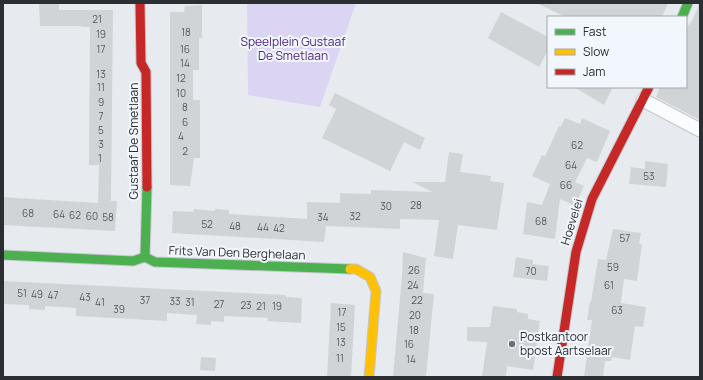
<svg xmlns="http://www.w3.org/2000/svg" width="703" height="380" font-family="Manrope,sans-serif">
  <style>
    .green { fill: #dbd4f3 }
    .building { fill: #d0d4d7 }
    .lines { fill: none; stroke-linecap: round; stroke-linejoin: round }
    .street-casing { stroke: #c4c7cb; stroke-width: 15 }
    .fast-casing { stroke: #c4c7cb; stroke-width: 11 }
    .slow-casing { stroke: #c4c7cb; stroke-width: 11 }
    .jam-casing { stroke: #c4c7cb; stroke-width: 11 }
    .street { stroke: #fbfcfd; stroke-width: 13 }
    .fast { stroke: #4caf50; stroke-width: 9 }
    .slow { stroke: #ffc107; stroke-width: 9 }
    .jam { stroke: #c62828; stroke-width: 9 }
    .poi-dot { fill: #6d7074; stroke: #f2f7fd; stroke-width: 1.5 }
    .labels { text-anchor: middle; stroke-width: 4; stroke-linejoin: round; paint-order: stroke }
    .number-label { font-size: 10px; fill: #55585c }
    .park-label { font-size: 12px; fill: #4d2382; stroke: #f2f7fd }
    .street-label { font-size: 12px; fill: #2b2e32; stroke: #f2f7fd }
    .poi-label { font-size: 12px; fill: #2b2e32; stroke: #f2f7fd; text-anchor: start }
  </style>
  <rect width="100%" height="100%" fill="#e7ebf0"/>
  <!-- green -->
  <path class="green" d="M247,3H356L320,107L248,95Z"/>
  <!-- building -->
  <path class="building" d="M39,3H59V10H113L111,201H117L115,231L3,225V197L16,198L98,203L99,165H89L90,27H81V26H40Z
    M536,3H668L662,17H566Z
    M699,3H700V120L656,97L660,87H686V28L692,21L698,7Z
    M202,5V38H199V70H193V100H200V158H194L190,186L170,185V12H184L185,6Z
    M501,12L548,37V50L539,67L488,38Z
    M574,87H613L604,105Z
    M335,93L425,138L420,150L404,142L390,171L322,138L336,109L329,105Z
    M565,118L580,124L582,118L610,131L597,162L587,158L575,182L584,186L575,206L560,199L555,239L523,234L527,202L542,205L550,184L532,176L542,155L545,156L559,126L561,127Z
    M449,152L463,154L460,172L491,176L490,181L504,183L497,230L458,225L453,259L434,256L439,220L400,219V229L326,226L324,242L172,233L173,211L193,212L194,209L215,211V209L229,210V214L307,219V202L340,203V193L371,194V190L433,192L412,182H445Z
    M645,161L668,164L666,187L629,184L631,167L645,169Z
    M613,229L641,233L639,244H642L637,281L624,279L621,303L646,307L643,327L635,326L630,360L612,357L611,361H605L603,377H584L592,320H587L590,302H591L598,259L606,260Z
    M403,252L426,258L423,293L434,294L426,377H393L402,276Z
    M516,257L533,260V264L549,266L547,281L513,277Z
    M3,281L286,295V297L302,298L301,323L267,321L268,318L224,316V322L211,321V325L196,324L197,315L167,313V321L76,316V308L45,306V310L29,309V305L3,304Z
    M331,303L355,305L351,377H327Z
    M493,306L517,309V312L528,314V319L540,321L533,370L507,366L506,377H482L487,342L467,341V327H490Z
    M201,357L216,358L215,371L200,370Z"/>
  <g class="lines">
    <!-- street casing -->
    <g class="street-casing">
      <path id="street" d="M643,100L700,130"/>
    </g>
    <!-- fast casing -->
    <g class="fast-casing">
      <path id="fast" d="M682,17L688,3
        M3,255L133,261L145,257L155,262L350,269
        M145,257L147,187"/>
    </g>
    <!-- slow casing -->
    <g class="slow-casing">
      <path id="slow" d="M350,269H356L370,277L376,291L369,377"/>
    </g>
    <!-- jam casing -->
    <g class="jam-casing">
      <path id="jam" d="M140,3L141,63L146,72L147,187
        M557,377L576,252L592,199L649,87"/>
    </g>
    <!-- street -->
    <use href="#street" class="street"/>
    <!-- fast -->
    <use href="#fast" class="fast"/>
    <!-- slow -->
    <use href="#slow" class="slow"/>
    <!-- jam -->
    <use href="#jam" class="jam"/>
  </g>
  <!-- markers -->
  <circle class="poi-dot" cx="512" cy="344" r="4"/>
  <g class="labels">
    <!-- number labels -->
    <g class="number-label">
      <text x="97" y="23">21</text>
      <text x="186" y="36">18</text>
      <text x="101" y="38">19</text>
      <text x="101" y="53">17</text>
      <text x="185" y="53">16</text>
      <text x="185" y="67">14</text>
      <text x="101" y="78">13</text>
      <text x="181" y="82">12</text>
      <text x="101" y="91">11</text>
      <text x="181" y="97">10</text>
      <text x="101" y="106">9</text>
      <text x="185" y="111">8</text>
      <text x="101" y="120">7</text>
      <text x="185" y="126">6</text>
      <text x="101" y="134">5</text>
      <text x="181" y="140">4</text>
      <text x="101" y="148">3</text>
      <text x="577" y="149">62</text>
      <text x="185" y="155">2</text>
      <text x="100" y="162">1</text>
      <text x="571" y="169">64</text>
      <text x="649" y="180">53</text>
      <text x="566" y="189">66</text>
      <text x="416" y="209">28</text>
      <text x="386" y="210">30</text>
      <text x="28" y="217">68</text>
      <text x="59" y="218">64</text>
      <text x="75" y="219">62</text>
      <text x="92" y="220">60</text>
      <text x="355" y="220">32</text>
      <text x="108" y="221">58</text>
      <text x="323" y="221">34</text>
      <text x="541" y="225">68</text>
      <text x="207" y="228">52</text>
      <text x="235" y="230">48</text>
      <text x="263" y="231">44</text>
      <text x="279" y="232">42</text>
      <text x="625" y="242">57</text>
      <text x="613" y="271">59</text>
      <text x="414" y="274">26</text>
      <text x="531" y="275">70</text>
      <text x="413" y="289">24</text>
      <text x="609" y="289">61</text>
      <text x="22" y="297">51</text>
      <text x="37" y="298">49</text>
      <text x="53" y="299">47</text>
      <text x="85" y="301">43</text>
      <text x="145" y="304">37</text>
      <text x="417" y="304">22</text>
      <text x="175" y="305">33</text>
      <text x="100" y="306">41</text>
      <text x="190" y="306">31</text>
      <text x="219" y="308">27</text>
      <text x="246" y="309">23</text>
      <text x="261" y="310">21</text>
      <text x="277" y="310">19</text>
      <text x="119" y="313">39</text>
      <text x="617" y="314">63</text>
      <text x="342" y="316">17</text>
      <text x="415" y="319">20</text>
      <text x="341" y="331">15</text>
      <text x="414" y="334">18</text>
      <text x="341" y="346">13</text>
      <text x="409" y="348">16</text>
      <text x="340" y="362">11</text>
      <text x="411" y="363">14</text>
    </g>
    <!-- park labels -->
    <g class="park-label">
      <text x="293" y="46">Speelplein Gustaaf<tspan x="293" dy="14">De Smetlaan</tspan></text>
    </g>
    <!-- street labels -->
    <g class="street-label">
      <text transform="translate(134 141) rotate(-90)" y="4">Gustaaf De Smetlaan</text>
      <text transform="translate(572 222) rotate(-73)" y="4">Hoevelei</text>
      <text transform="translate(237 253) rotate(2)" y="4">Frits Van Den Berghelaan</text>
    </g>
    <!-- poi labels -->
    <g class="poi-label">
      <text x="520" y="341">Postkantoor<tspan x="520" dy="14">bpost Aartselaar</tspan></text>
    </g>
  </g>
  <!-- border -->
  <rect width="703" height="380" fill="none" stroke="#2b2e32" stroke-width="8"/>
  <!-- legend -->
  <rect x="547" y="16" width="140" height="72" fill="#f2f7fd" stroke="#a2a7ac"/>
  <rect x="555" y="29" width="20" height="6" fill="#4caf50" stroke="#a2a7ac"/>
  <text x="583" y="36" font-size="12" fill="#2b2e32">Fast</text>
  <rect x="555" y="49" width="20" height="6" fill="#ffc107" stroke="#a2a7ac"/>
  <text x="583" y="56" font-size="12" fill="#2b2e32">Slow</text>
  <rect x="555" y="69" width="20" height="6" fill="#c62828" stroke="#a2a7ac"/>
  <text x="583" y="76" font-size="12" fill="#2b2e32">Jam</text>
</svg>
